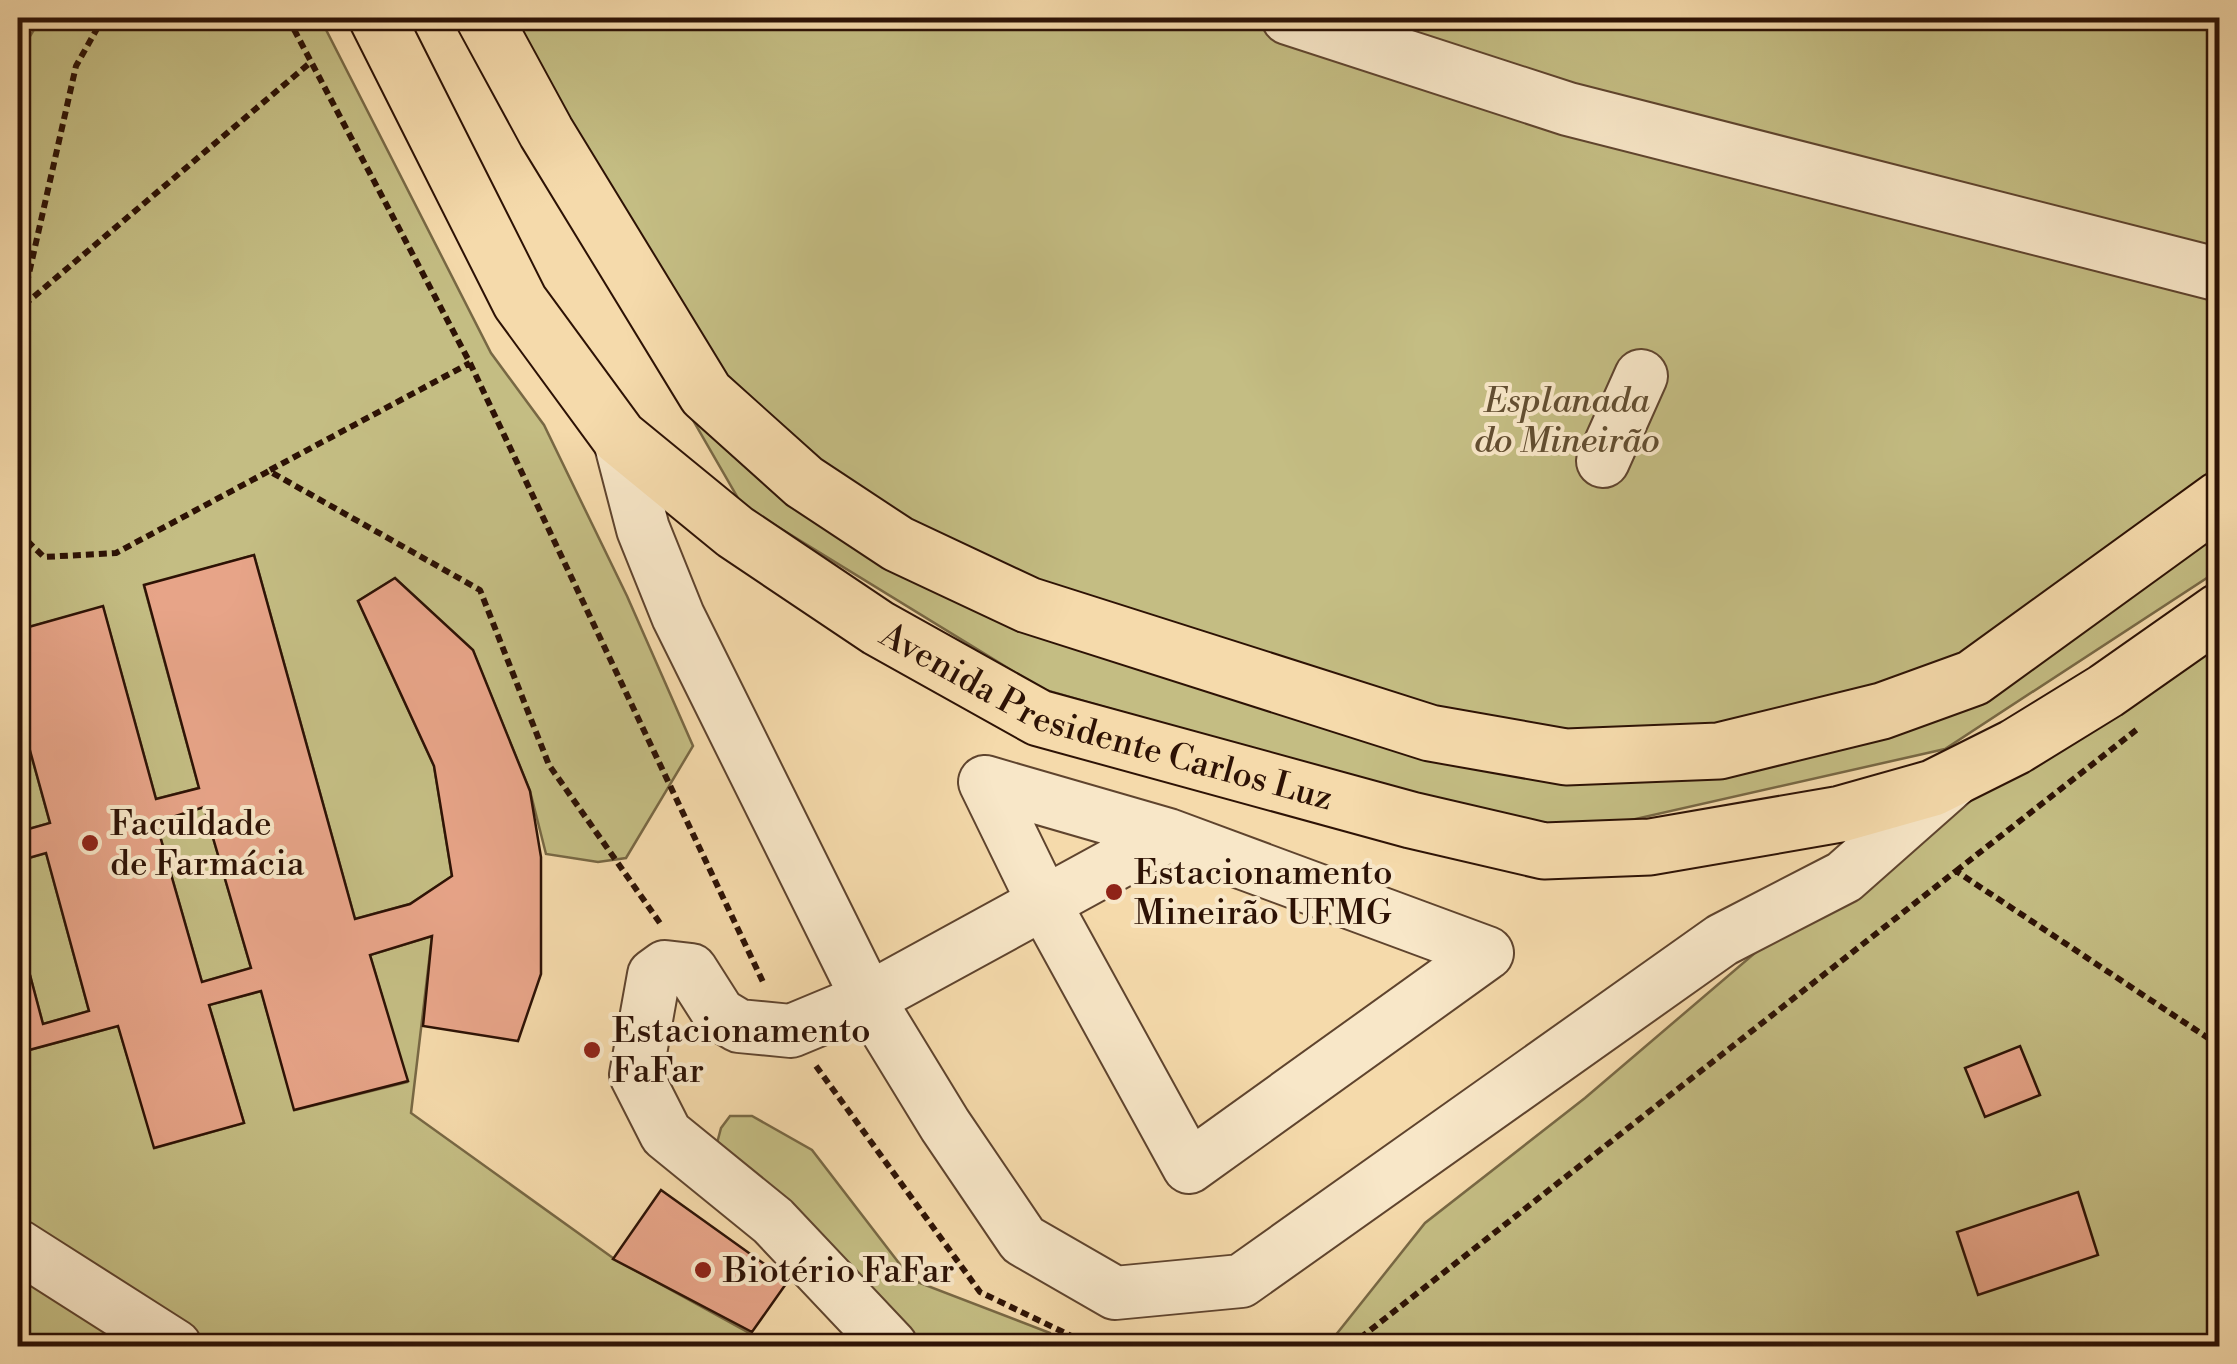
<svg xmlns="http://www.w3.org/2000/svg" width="2237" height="1364" font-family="'Libre Bodoni',serif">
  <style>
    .green { fill: #c4bd83; stroke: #786844; stroke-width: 2.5 }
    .building { fill: #e7a488; stroke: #2d1205; stroke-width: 2.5; fill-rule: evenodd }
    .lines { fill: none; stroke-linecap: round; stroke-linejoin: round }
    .minor-casing { stroke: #5f442e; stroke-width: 56 }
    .major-casing { stroke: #2d1205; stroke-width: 59 }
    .path { stroke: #2d1205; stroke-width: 6; stroke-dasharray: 8 5; stroke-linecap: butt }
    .minor { stroke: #f8e7c8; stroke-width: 52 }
    .major { stroke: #f5daab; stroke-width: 55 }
    .poi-dot { fill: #8f2418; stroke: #f8e7c8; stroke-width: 4 }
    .labels { text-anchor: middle; stroke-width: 8; stroke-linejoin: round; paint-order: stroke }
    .park-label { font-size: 35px; font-style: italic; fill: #624e31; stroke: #f8e7c8 }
    .street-label { font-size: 35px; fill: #2d1205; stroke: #f8e7c8 }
    .poi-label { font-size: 35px; fill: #2d1205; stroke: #f8e7c8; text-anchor: start }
  </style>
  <rect width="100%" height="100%" fill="#f5daab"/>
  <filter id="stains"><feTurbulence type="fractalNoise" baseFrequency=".002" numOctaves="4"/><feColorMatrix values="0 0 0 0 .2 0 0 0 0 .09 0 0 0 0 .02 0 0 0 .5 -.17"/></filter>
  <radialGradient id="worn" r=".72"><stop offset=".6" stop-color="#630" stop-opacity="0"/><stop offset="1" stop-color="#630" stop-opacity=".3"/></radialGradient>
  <!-- green -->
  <path class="green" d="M41,18H320L491,353L544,425L627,596L693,746L626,858L598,862L546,854L530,791L473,651L395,578L358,601L434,766L452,876L410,904L355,919L254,555L144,586L199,788L156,799L103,607L18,630V56Z
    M461,18H2219V570L1945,749L1556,837L1042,689L742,505Z
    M2219,625V1346H1327L1425,1223L1585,1098L1844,877Z
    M18,707L50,823L18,832Z
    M204,807L251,968L202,982L156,822Z
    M46,853L89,1011L43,1024L18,930V861Z
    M432,936L411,1113L613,1258L773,1346H18V1053L118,1026L155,1148L244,1123L209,1005L261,991L295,1110L407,1082L370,955Z
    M730,1116H752L812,1150L912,1280L1050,1333L1053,1346H891L716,1147L721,1128Z"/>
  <!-- building -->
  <path class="building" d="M254,555L355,919L410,904L452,876L434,766L358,601L395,578L473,650L530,791L541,857V974L518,1041L423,1026L432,936L370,955L408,1081L294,1110L261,991L209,1005L244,1123L154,1148L118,1026L18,1053V930L43,1024L89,1011L46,853L18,861V832L50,823L18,707V630L103,606L156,799L199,788L144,585ZM204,807L251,968L202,982L156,822Z
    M2020,1046L2040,1095L1985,1117L1965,1068Z
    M661,1190L788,1281L752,1332L613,1259Z
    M2078,1192L2098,1255L1978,1295L1957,1232Z"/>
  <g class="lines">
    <!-- minor casing -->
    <g class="minor-casing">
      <path id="minor" d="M1288,18L1568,109L2220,275
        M619,437L643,529L678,616L868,999L945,1125L1023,1240L1115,1293L1241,1281L1722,940L1844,877L1956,778
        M1603,461L1641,376
        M985,782L1045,905L1189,1167L1487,953
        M985,782L1168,835L1487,953
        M18,1246L175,1346
        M891,1346L773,1221L666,1134L636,1075L654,975L665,967L691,970L719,1014L739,1026L791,1031L868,999L1168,835"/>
    </g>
    <!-- major casing -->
    <g class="major-casing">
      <g id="major">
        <path id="s1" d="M377,18L520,302L619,437L735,532L878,628L1039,718L1411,820L1544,851L1650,847L1841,814L1933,788L2015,747L2106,691L2220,611"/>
        <path d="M484,18L546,132L706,394L804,482L898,544L1028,605L1430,733L1566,757L1719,751L1882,711L1973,678L2220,499"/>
      </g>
    </g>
    <!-- path -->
    <path class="path" d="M288,18L470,363L764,984
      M24,305L311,62
      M18,322L76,66L103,18
      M270,470L470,363
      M18,532L44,557L116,553L269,471L480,590L549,765L662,926
      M1956,871L2140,727
      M816,1066L980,1292L1092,1346
      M1350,1346L1956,871L2220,1046"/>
    <!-- minor -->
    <use href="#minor" class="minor"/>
    <!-- major -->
    <use href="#major" class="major"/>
  </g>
  <!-- markers -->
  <g class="poi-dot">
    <circle cx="90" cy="843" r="10"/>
    <circle cx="1114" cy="892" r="10"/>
    <circle cx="592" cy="1050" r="10"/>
    <circle cx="703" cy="1270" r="10"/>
  </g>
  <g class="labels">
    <!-- park labels -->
    <g class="park-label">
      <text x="1567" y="412">Esplanada<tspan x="1567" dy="40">do Mineirão</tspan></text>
    </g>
    <!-- street labels -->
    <g class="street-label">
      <text dy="12" stroke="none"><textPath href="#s1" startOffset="1055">Avenida Presidente Carlos Luz</textPath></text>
    </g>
    <!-- poi labels -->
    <g class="poi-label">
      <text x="110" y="835">Faculdade<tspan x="110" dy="40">de Farmácia</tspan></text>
      <text x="1134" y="884">Estacionamento<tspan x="1134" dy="40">Mineirão UFMG</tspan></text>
      <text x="612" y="1042">Estacionamento<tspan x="612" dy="40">FaFar</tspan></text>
      <text x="723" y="1282">Biotério FaFar</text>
    </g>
  </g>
  <!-- margin -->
  <rect width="2237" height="1364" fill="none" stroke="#f5daab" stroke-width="60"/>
  <rect x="20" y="20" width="2197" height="1324" fill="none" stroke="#2d1205" stroke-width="5"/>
  <rect x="30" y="30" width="2177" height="1304" fill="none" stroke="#2d1205" stroke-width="2.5"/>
  <rect width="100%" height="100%" filter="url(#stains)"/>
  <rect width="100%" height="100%" fill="url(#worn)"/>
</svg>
